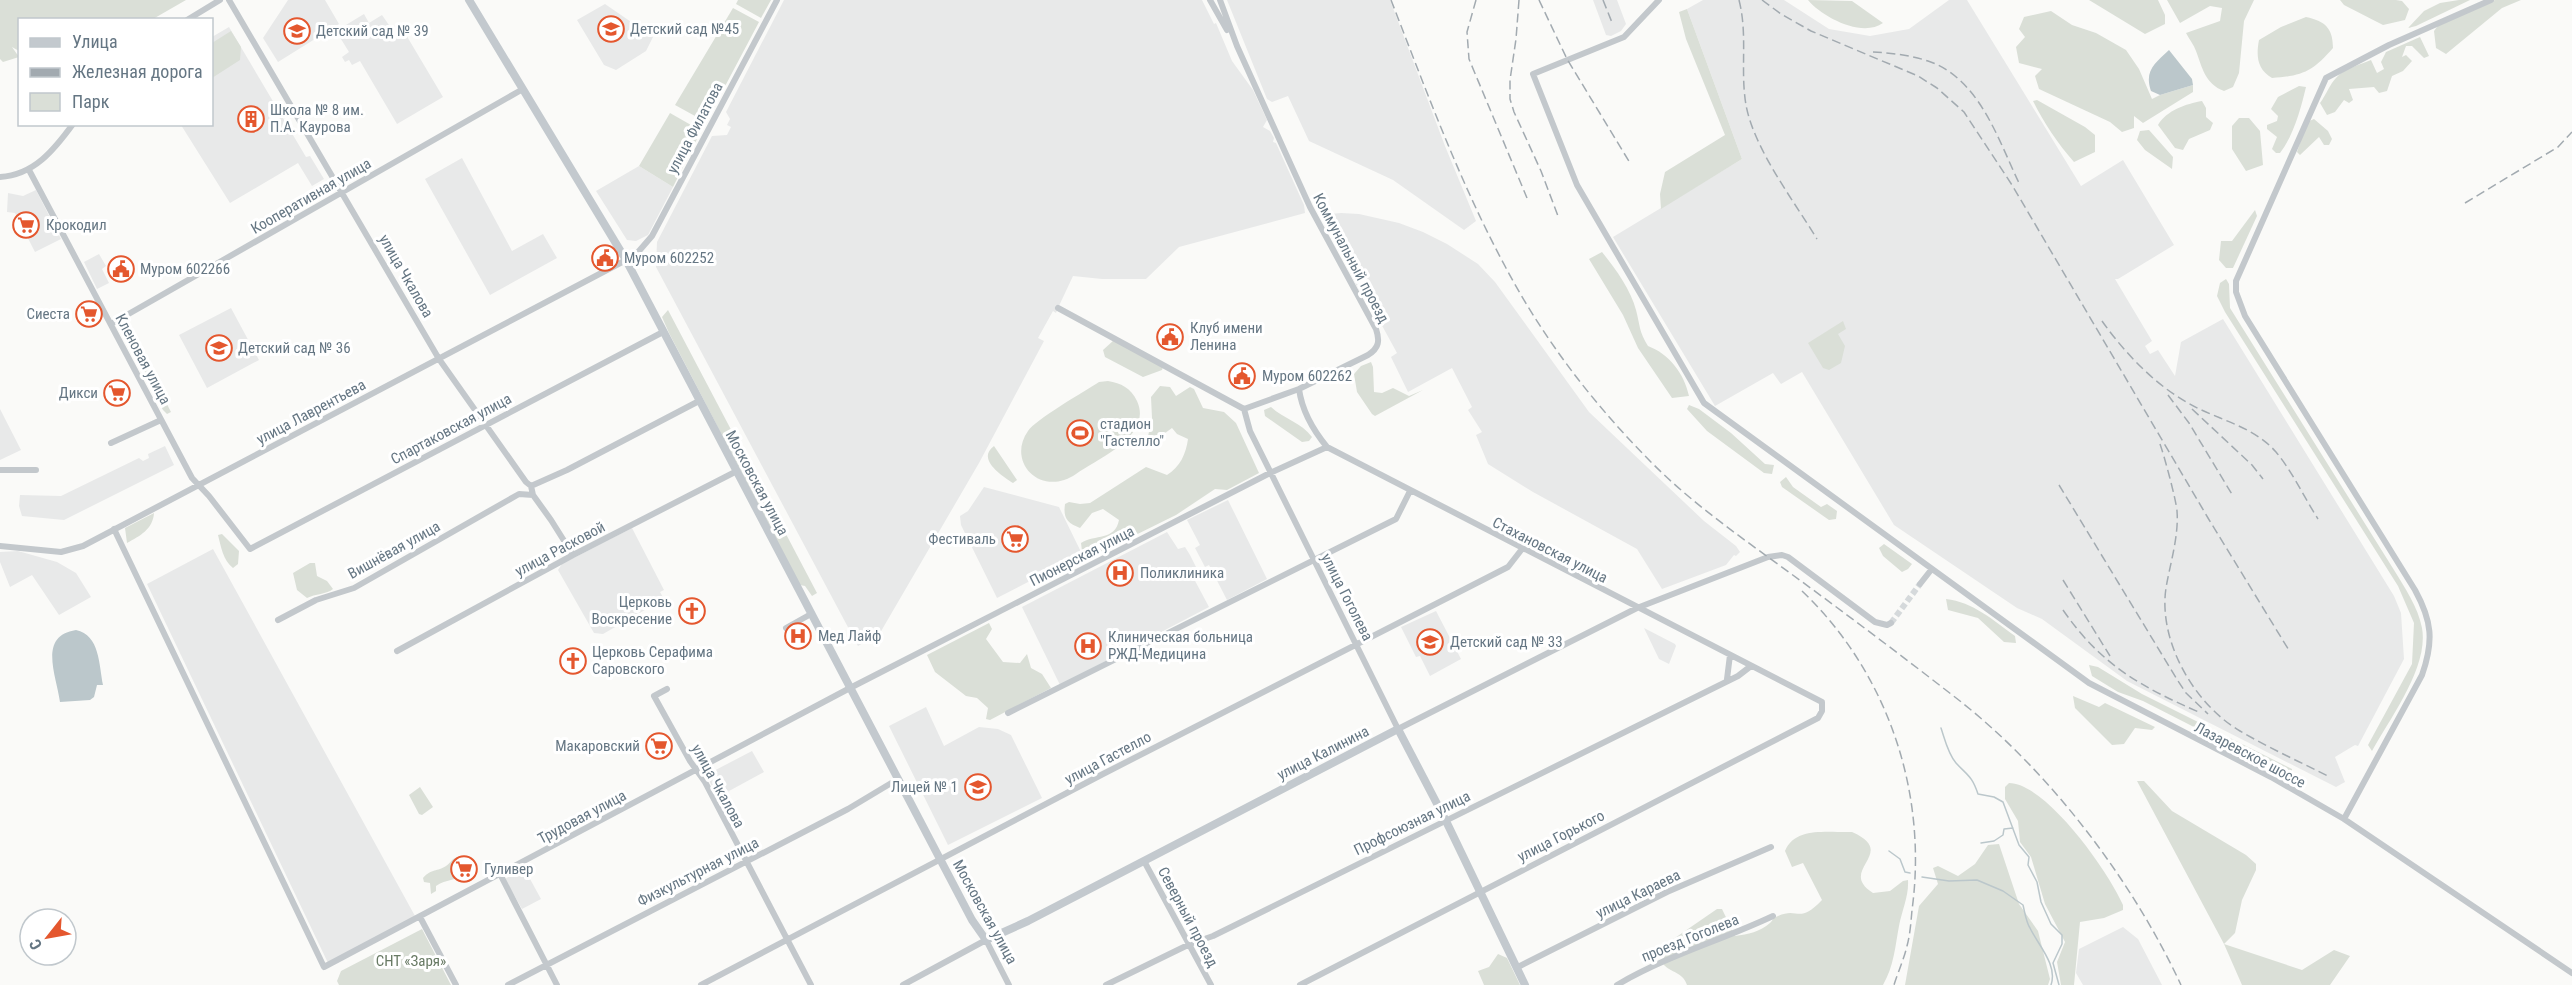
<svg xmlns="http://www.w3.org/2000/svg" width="2572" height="985" font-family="'Roboto Condensed',sans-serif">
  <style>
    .built { fill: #e8e9e9 }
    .green { fill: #dadfd7 }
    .water { fill: #bbc7cb }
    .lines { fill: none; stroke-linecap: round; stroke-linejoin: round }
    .stream { stroke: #bbc7cb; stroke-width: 1.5 }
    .minor-tunnel { stroke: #d5d9db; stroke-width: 6; stroke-dasharray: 6 3; stroke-linecap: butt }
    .minor { stroke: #c3c8cc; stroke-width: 6 }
    .major { stroke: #c3c9ce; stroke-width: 8 }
    .rail { stroke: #a2aab0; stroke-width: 1.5; stroke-dasharray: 9 4.5; stroke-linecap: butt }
    .labels { text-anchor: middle; stroke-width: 6; stroke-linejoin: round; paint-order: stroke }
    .poi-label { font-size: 15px; fill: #657683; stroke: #fff; text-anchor: start }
    .street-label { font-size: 15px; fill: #657683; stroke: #fff }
    .park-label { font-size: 15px; fill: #687a64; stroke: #fff }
  </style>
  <rect width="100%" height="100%" fill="#fafaf8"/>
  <!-- built -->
  <path class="built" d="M288,0H325L339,24L278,62L263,38Z
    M784,0H1202L1214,24L1216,23L1232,61L1253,90L1267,120L1263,127L1270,131L1274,138L1273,142L1276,143L1304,205L1305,213L1179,247L1146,279H1102L1073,276L1058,308L1056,313L1053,311L1038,338L1044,341L979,463L880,633L858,646L656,267L657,242L712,136L727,135L731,127L727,125L730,119L726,112Z
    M1227,0H1390L1445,146L1476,221L1464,230L1393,180L1309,141L1288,96L1272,102L1267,99Z
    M1593,0H1617L1626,24L1621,31L1611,36L1606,35Z
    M1703,0H1784L1829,29L1870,36L1909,29L1949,0H1967L2081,186L2123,160L2174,245L2118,279H2115L2152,341L2145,346L2150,354L2158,350L2175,376L2181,342L2223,319L2394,596L2401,613L2404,659L2358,746L2355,745L2335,757L2345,782L2336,787L2127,681L2042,619L2017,608L1894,525L1802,372L1781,384L1773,373L1715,406L1613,237L1742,159L1687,9Z
    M605,4L653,37L646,51L616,70L604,65L577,20Z
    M364,14L369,23L382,15L391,28L399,23L443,97L397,124L360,61L352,65L349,60L345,62L342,57L349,52L336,31Z
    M229,27L306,157L310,156L324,179L312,186L298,163L230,203L181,125L212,124V37Z
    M462,158L512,251L543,234L557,258L490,295L425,179Z
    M639,166L673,187L648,235L636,241L627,240L596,191Z
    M36,190L61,239L35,252L15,213L7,212L8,193L23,196Z
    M1341,213L1359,214L1399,223L1423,232L1447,244L1478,264L1495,282L1589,412L1704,521L1736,546L1740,552L1736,556L1734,555L1726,565L1662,589L1637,549L1533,492L1488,464L1476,435L1482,432L1468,410L1472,407L1452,368L1408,392L1391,357L1397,353L1367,298H1363L1320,215Z
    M99,254L106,266L102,269L109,283L97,289L84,262Z
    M231,308L259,360L207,388L179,335Z
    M0,409L21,450L0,460Z
    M165,446L174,465L64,520L22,516L19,506L20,495L61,496L139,458L143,461L149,458L148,454Z
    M984,487L1059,507L1082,554L997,598L961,525L960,516L968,511Z
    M1228,500L1267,579L1227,600L1209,565L1205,567L1195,548L1200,545L1187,520Z
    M632,528L664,590L660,592L664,599L603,634L594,633L558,570L562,564Z
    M1167,532L1178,549L1185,547L1190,555L1199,573L1193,577L1209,607L1060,685L1022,607Z
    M213,549L415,916L328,963L147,584Z
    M18,551L57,562L76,573L91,597L59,615L32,575L10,587L0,562V552Z
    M1436,611L1461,659L1430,676L1420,656L1416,657L1401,627Z
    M1644,628L1675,644L1676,646L1669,664L1659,659Z
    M926,707L944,746L979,727L998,729L1011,735L1042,798L948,845L889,726Z
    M752,751L764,772L718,797L706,775Z
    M524,868L541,899L522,909L505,879Z
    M2123,927L2138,939L2162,985H2083L2076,973L2079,949Z"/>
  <!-- green -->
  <path class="green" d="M0,0H186L153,19L20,20L19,51L12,47L19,57L3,62L0,59Z
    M738,0H771L761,18L736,4Z
    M1808,0L1852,1L1883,23C1862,38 1822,17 1808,0Z
    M2089,0H2158L2165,15V24L2145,34Z
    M2167,0H2254L2244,21L2239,73L2233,87L2224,91C2205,84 2202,67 2196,51C2194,45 2189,39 2186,33L2220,21L2222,8L2210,6L2180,23Z
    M2340,0H2396L2402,1L2409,9L2405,20L2383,25L2344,5Z
    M2459,0H2470L2416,26L2408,28L2424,11L2440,3Z
    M2495,0H2521L2502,8L2446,54L2436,48L2434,31L2440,23Z
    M733,8L759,22L705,124L701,125L693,120L695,116L675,105Z
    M1687,9L1742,159L1661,209L1660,194L1665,172L1725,135L1686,39L1679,12Z
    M2051,11L2072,25L2096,33L2126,50L2139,69L2152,99L2160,95L2193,85V92L2143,123L2134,116V128L2122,132L2110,122L2039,89L2035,76L2042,69L2019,63L2016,47L2025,37L2019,29L2024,17Z
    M2306,17C2325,21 2333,28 2333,48C2313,71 2303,76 2272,78C2257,69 2256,56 2259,40L2281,27Z
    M231,31L241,47L240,60L212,78V43Z
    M2420,37L2429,56L2424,58L2412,46H2406L2402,57L2406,55L2412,61L2403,71L2392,76L2387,91L2379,93L2374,87L2349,89L2353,100L2349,103L2344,100L2335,112L2327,115L2320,103C2326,95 2330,84 2336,78C2344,68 2360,65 2371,60L2377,73L2384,69L2381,62L2386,52Z
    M2299,86L2306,87C2301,108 2294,135 2280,153H2276L2272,149L2277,137L2267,129V125L2277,121L2278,116L2271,109L2278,97Z
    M2037,100L2085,127L2095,135V152L2074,162C2058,144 2044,123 2033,101Z
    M2202,101L2206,108V117L2213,123L2210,130L2189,139L2183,150L2175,148L2158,125C2167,110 2186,104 2202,101Z
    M670,113L698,129L700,133L673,187L639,166Z
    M2239,118H2249L2260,131L2263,165L2246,171L2232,149V126Z
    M2314,119L2328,131L2332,139L2329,145H2324L2319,137L2300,155L2297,152L2307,122Z
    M2149,130L2173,157L2172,169L2145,150L2137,140L2140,131Z
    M2255,210L2257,216L2233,268H2226L2219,260L2221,241H2232Z
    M1602,252C1615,268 1631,290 1636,310C1640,325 1639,332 1648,346C1669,354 1684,373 1689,396L1672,398L1638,348L1623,315L1589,259Z
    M2226,279L2229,284L2230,308L2394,570C2405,588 2418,607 2422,628C2429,667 2390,718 2372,751L2368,745L2412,664L2414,623L2398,586L2225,312L2217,296L2220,283Z
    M668,310L817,593L812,596L805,586L800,585L669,333L662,317Z
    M1843,321L1846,329L1838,334L1845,346L1841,363L1829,370L1823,368L1808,343Z
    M127,332L132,336L171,412L167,414L163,410L124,337L123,333Z
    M1114,340L1163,367L1162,370L1143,377L1105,357L1103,350Z
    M1371,362L1373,367L1374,392L1382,393L1393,388L1409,396L1423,390L1375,416L1372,414L1357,392L1354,374L1361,366Z
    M1108,381C1121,383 1131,388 1137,401C1153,436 1099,458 1076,474C1041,498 1006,462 1028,431C1035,420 1085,391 1099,382Z
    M1160,386L1170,387L1176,396L1190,387L1194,389L1203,408L1224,412L1236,423L1259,473L1227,490L1215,489L1176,515L1091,557L1082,551L1081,543C1095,534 1115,541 1119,520L1103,509L1092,513L1080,528C1067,523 1063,518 1065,504L1069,502L1080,504L1090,503L1146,467L1167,475C1180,467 1186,454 1188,439L1177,434L1172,428L1150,444L1147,441L1152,418L1151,397Z
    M1689,405L1699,409L1731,433L1765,464L1774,465L1772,474L1764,473L1707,431L1687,409Z
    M1271,407C1284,419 1302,423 1312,437L1309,441L1302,442L1265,416L1264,410Z
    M994,446L1017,480L1013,483C1002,476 976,459 994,446Z
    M1786,477L1793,487L1821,507L1827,504L1837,511L1836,519L1829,520L1782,487L1780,482Z
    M154,513C153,529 140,536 127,543L125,528Z
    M222,534L239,551L238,564L233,568C223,560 221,547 218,535Z
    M1884,544L1912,564L1908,569L1902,572L1883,556L1879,548Z
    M310,563H315L317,576L327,581L333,589C327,594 315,594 307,598L297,590L293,573Z
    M1946,599C1973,602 1993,620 2015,636L2016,643L2004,642L1978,618L1948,610Z
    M989,623L992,629L986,639L1003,662L1020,663L1027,654L1031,668L1042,674L1051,688L990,720L986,719L988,708L977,698L966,696L935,672L927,655Z
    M2089,665L2098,667L2142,694L2292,769V772L2286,774L2143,701L2118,692L2092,676Z
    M2073,696L2099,707L2105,703L2155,727L2152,730L2135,728L2124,744L2112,745L2075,708Z
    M2137,781H2144L2172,811L2246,855L2256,864V870L2242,900L2235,933L2224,944L2302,970L2334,950L2350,956L2330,985H2242L2224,944Z
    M2009,783C2046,783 2109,872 2123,905V910L2104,918L2080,922L2074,985H2061L2057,962L2065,942L2045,904L2031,857L2020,842L2018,821L2005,799V787Z
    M420,787L433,807L422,815L419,814L409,795Z
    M1852,832C1900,853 1836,870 1873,893L1890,891L1903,881L1908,880C1909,896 1902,910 1899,926C1895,947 1894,966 1883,985H1687C1683,972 1671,973 1663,964L1665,948L1672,940L1717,909H1722L1735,936C1748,934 1760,932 1770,923C1775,918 1770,920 1776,917C1799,905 1797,926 1822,900L1803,863L1792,867L1785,851C1795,826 1830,833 1852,832Z
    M1999,844L2019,904L2038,931L2050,979L2048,985H1905L1919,906L1938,884L1933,868L1938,866L1958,876L1975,864L1988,845Z
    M459,857L454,866L457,872L470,871L471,873C460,880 445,879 436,886V891L431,894L430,883L424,882L423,878C432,868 437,872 446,866C452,862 451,858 459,857Z
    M422,929L451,985H339L337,981L341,971Z
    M1498,954L1507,958L1520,985H1484L1478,971L1489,967Z"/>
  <!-- water -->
  <path class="water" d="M2169,50L2192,79L2193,85L2160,95L2151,91C2144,71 2155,63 2169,50Z
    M76,630C100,635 99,665 103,685H97L94,697L90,700L60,702C56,674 38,636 76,630Z"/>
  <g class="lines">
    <!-- stream -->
    <path class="stream" d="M1941,728C1945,740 1948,754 1956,763C1968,776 1972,776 1978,794L1994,797L2003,802L2019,845L2029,857L2028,865L2037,882L2041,902L2051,924L2062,935V944L2053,963L2059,985
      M1981,843L1994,841L2003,835L2004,829L2013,828
      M1889,851L1900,859L1905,872L1910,873
      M1922,877L1949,881L1977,880L2003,891L2023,905C2025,913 2026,922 2030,928C2038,945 2058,965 2051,985"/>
    <!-- minor-tunnel -->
    <path class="minor-tunnel" d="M1891,623L1920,584"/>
    <!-- minor -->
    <path class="minor" d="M229,0L439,359L526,482L531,486L533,495L551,520L573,555
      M1210,0L1227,30
      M1220,0L1237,46L1310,207L1376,329C1380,341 1379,348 1368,355L1299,389L1244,409
      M1659,0L1624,37L1533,74L1577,185L1704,403L2089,683L2271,777L2344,819L2572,973
      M187,20L220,0
      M29,170L192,478L209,496L250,549L663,332
      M0,177C34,175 54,150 73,124
      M1058,308L1244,409L1250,431L1398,729L1637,608L1768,557L1782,555L1788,557L1875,622L1887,625L1891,623
      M111,324L523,89
      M1299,389C1302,411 1313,430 1327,447L1822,702V711L1818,718L1300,985
      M111,443L161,420
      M0,470H36
      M531,486L567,470L699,401
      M114,529L324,967L850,688L1270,473L1327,447
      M0,546L61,552L83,546L626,260L639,251L652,236L777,0
      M1920,584L1931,570
      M278,620L316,600L354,588L519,494L533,495
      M786,628L811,614
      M397,651L573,555L735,472
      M1727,679L1730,655
      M667,689L654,696L690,761L705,782L811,985
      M1008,713L1396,519L1410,491
      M2344,819L2422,675C2434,641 2432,621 2415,590L2245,316L2236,292V281L2326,78L2389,45L2491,0
      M1144,861L1211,985
      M500,874L557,985
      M420,917L456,985
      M1518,967L1667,892L1771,847
      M508,985L848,809L898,779
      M701,985L1103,774L1508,567L1522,549
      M903,985L986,940L1009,985
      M1106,985L1190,944L1213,936L1738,676L1751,666
      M1617,985C1668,955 1720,941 1773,916"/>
    <!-- major -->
    <path class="major" d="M469,0L626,260L972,920L986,940L1028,921L1398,729L1446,821L1525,985"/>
    <!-- rail -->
    <path class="rail" d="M1391,0C1426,90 1460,183 1506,268C1544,340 1595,406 1653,464C1688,499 1728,528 1768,557C1833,604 1897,652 1960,701C2051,773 2132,880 2181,985
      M1476,0L1467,32L1469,59L1527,198
      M1519,0L1516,39L1510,80V99L1514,112L1541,171L1558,216
      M1539,0L1567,59L1630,163
      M1603,0L1613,25
      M1739,0C1748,35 1740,70 1746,105C1754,149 1794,201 1817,239
      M1762,0L1781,14L1811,31L1918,76L1937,88L1964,112L2012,185L2208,518L2290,652
      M1873,52C1891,53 1910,55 1928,61C1979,78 1998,139 2019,183
      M2465,203L2558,147L2572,132
      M2102,321C2124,352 2154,384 2188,403C2217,420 2252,425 2276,452C2292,471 2304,497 2318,519
      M2168,395L2189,423L2233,496
      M2192,409L2252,465L2263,479
      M2160,444C2164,455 2176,499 2177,511C2179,536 2170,564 2166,588C2158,641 2194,704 2240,731C2269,748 2300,762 2330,777
      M2059,485L2178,681L2186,693L2208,714
      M2063,580L2110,656
      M1802,591C1888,673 1928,793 1912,910C1911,922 1910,935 1907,946C1904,959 1898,972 1894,985
      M2063,610C2101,665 2141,687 2201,713"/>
  </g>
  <!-- icons -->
  <defs>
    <g id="school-ring" transform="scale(1.35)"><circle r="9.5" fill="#fff" stroke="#e4572e" stroke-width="1.5"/><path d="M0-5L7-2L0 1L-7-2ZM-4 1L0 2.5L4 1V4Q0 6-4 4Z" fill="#e4572e"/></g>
    <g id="building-ring" transform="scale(1.35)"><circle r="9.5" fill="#fff" stroke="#e4572e" stroke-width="1.5"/><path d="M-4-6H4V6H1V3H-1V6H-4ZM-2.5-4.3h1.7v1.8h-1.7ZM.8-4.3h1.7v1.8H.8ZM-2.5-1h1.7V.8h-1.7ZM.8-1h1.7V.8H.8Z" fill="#e4572e"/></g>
    <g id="supermarket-ring" transform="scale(1.35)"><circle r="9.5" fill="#fff" stroke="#e4572e" stroke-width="1.5"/><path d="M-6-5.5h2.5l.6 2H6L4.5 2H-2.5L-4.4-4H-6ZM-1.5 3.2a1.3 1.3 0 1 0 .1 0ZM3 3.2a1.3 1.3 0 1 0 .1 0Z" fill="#e4572e"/></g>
    <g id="civic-ring" transform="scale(1.35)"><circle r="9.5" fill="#fff" stroke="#e4572e" stroke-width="1.5"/><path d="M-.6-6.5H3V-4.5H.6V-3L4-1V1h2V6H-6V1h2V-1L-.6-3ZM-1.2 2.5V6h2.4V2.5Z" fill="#e4572e"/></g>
    <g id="stadium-ring" transform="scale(1.35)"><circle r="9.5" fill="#fff" stroke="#e4572e" stroke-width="1.5"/><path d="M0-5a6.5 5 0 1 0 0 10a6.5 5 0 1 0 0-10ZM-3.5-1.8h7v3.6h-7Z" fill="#e4572e"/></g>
    <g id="hospital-ring" transform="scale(1.35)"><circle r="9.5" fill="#fff" stroke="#e4572e" stroke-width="1.5"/><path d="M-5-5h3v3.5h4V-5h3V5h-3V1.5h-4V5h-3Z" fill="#e4572e"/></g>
    <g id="church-ring" transform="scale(1.35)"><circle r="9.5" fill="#fff" stroke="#e4572e" stroke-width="1.5"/><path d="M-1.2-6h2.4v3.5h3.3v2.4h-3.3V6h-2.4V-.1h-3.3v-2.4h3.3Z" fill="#e4572e"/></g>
  </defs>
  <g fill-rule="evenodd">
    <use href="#school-ring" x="611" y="29"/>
    <use href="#school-ring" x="297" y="31"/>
    <use href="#building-ring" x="251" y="119"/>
    <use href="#supermarket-ring" x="26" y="225"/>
    <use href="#civic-ring" x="605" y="258"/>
    <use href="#civic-ring" x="121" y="269"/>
    <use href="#supermarket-ring" x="89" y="314"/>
    <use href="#civic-ring" x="1170" y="337"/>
    <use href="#school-ring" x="219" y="348"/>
    <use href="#civic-ring" x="1242" y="376"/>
    <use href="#supermarket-ring" x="117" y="393"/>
    <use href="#stadium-ring" x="1080" y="433"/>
    <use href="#supermarket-ring" x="1015" y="539"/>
    <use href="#hospital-ring" x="1120" y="573"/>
    <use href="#church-ring" x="692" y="611"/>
    <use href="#hospital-ring" x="798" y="636"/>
    <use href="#school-ring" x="1430" y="642"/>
    <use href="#hospital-ring" x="1088" y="646"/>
    <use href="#church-ring" x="573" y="661"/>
    <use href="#supermarket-ring" x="659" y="746"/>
    <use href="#school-ring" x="978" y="787"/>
    <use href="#supermarket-ring" x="464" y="869"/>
  </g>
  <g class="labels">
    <!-- poi labels -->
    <g class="poi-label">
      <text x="630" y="34">Детский сад №45</text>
      <text x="316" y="36">Детский сад № 39</text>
      <text x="270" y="115">Школа № 8 им.<tspan x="270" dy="17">П.А. Каурова</tspan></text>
      <text x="46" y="230">Крокодил</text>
      <text x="624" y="263">Муром 602252</text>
      <text x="140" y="274">Муром 602266</text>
      <text x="70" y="319" text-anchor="end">Сиеста</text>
      <text x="1190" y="333">Клуб имени<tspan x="1190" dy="17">Ленина</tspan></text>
      <text x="238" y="353">Детский сад № 36</text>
      <text x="1262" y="381">Муром 602262</text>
      <text x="98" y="398" text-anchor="end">Дикси</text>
      <text x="1100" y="429">стадион<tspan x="1100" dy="17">"Гастелло"</tspan></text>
      <text x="996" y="544" text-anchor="end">Фестиваль</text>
      <text x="1140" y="578">Поликлиника</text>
      <text x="672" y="607" text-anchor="end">Церковь<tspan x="672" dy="17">Воскресение</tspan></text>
      <text x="818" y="641">Мед Лайф</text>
      <text x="1108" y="642">Клиническая больница<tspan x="1108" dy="17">РЖД-Медицина</tspan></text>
      <text x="1450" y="647">Детский сад № 33</text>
      <text x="592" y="657">Церковь Серафима<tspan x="592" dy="17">Саровского</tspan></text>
      <text x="640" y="751" text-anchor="end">Макаровский</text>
      <text x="958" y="792" text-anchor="end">Лицей № 1</text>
      <text x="484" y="874">Гуливер</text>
    </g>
    <!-- street labels -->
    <g class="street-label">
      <text transform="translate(695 128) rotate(-62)" y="5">улица Филатова</text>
      <text transform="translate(311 196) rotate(-30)" y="5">Кооперативная улица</text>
      <text transform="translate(1351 258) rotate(62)" y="5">Коммунальный проезд</text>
      <text transform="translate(406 276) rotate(60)" y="5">улица Чкалова</text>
      <text transform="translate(143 359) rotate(62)" y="5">Кленовая улица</text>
      <text transform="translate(311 412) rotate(-28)" y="5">улица Лаврентьева</text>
      <text transform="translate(451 429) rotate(-28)" y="5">Спартаковская улица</text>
      <text transform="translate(757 483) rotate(62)" y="5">Московская улица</text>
      <text transform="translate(560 549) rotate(-28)" y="5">улица Расковой</text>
      <text transform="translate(394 550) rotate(-29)" y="5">Вишнёвая улица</text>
      <text transform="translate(1550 550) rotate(27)" y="5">Стахановская улица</text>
      <text transform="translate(1082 556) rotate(-27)" y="5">Пионерская улица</text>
      <text transform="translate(1347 597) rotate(63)" y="5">улица Гоголева</text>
      <text transform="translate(1323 753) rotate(-27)" y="5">улица Калинина</text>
      <text transform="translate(2250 755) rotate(28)" y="5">Лазаревское шоссе</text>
      <text transform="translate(1108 758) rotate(-28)" y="5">улица Гастелло</text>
      <text transform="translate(718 786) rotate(61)" y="5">улица Чкалова</text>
      <text transform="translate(582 817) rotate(-28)" y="5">Трудовая улица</text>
      <text transform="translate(1412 823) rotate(-26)" y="5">Профсоюзная улица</text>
      <text transform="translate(1561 836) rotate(-27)" y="5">улица Горького</text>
      <text transform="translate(698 872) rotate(-27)" y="5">Физкультурная улица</text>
      <text transform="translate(1638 894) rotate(-26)" y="5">улица Караева</text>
      <text transform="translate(985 912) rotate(61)" y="5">Московская улица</text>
      <text transform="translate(1188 917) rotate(62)" y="5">Северный проезд</text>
      <text transform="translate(1690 938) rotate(-22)" y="5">проезд Гоголева</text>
    </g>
    <!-- park labels -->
    <g class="park-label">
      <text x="411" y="966">СНТ «Заря»</text>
    </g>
  </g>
  <!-- legend -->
  <rect x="18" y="18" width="195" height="108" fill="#ffffff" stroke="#c1c8cd" stroke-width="1.5"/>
  <rect x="30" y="38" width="30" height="9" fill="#c3c9ce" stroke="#c1c8cd" stroke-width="1.5"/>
  <text x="72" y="48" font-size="18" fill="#657683">Улица</text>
  <rect x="30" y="68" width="30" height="9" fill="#a2aab0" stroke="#c1c8cd" stroke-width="1.5"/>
  <text x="72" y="78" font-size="18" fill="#657683">Железная дорога</text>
  <rect x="30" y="93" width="30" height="18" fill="#dadfd7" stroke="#c1c8cd" stroke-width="1.5"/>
  <text x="72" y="108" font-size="18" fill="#657683">Парк</text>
  <!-- north arrow -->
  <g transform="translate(48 937) rotate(239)"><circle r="28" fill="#ffffff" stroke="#c1c8cd" stroke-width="1.5"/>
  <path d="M0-4.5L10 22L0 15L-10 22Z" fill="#e4572e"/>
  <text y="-9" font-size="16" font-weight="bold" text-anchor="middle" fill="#657683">С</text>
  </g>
</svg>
